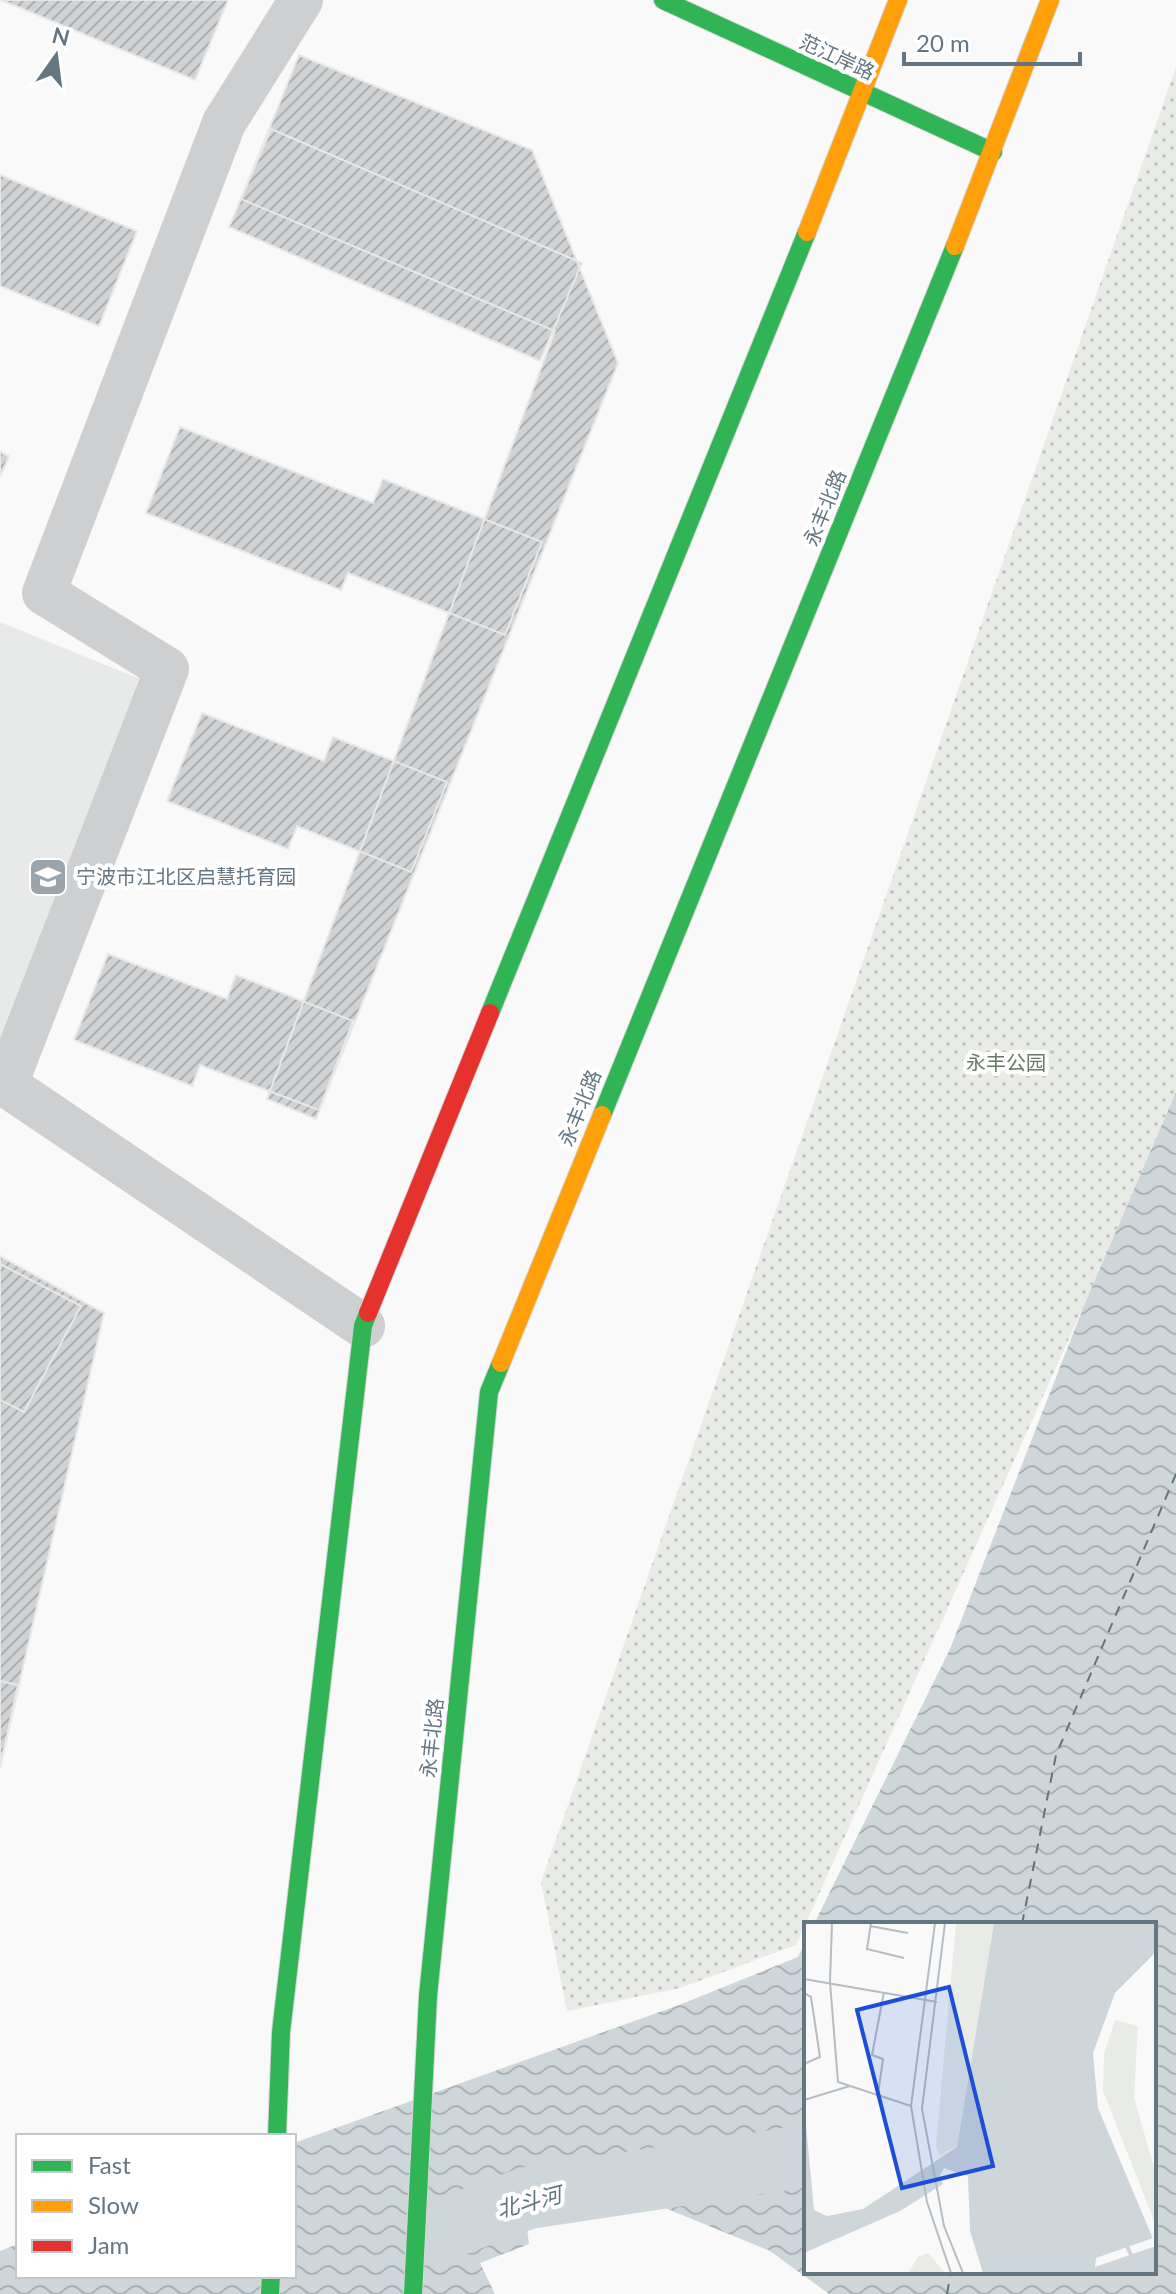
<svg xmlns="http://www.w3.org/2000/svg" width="1176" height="2294" font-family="Lato,'Noto Sans SC',sans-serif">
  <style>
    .built { fill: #e8e9e9 }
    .grass { fill: url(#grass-dots) }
    .water { fill: url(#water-waves) }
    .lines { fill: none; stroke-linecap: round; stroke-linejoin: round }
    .canal { stroke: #ced6d9; stroke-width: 62 }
    .ferry { stroke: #60757c; stroke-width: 2; stroke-dasharray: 10 8; stroke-linecap: butt }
    .building { fill: url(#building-hatch); stroke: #e8e8e8; stroke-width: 2 }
    .fast-casing { stroke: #d5d6d7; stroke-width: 20 }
    .slow-casing { stroke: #d5d6d7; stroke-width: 20 }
    .jam-casing { stroke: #d5d6d7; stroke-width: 20 }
    .street { stroke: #cecfd0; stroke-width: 44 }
    .fast { stroke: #30b455; stroke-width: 18 }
    .slow { stroke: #ff9f0a; stroke-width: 18 }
    .jam { stroke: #e5322d; stroke-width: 18 }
    .labels { text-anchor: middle; stroke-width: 8; stroke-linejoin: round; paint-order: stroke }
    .street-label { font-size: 20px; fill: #657683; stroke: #fff }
    .poi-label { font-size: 20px; fill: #657683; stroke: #fff; text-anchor: start }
    .park-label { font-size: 20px; fill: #687a64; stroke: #fff }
    .water-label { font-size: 22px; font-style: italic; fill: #60757c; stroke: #fff }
    .inset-river { fill: none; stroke: #ced6d9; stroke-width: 4 }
    .inset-road { fill: none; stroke: #b5bdc3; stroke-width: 2 }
    .view { fill: #1d4ed8; fill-opacity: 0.15; stroke: #1d4ed8; stroke-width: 4 }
    .inset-edge { fill: none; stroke: #657683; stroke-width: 4 }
  </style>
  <defs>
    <pattern id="grass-dots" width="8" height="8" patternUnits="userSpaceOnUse" patternTransform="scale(2)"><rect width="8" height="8" fill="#e8ebe6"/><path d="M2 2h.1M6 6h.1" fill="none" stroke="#c0c3c0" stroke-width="1.8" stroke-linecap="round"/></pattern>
    <pattern id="water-waves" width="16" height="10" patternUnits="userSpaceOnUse" patternTransform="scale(2)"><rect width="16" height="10" fill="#ced6d9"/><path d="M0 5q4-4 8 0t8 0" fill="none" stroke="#abb2b5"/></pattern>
    <pattern id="building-hatch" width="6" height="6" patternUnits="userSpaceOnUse" patternTransform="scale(2)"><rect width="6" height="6" fill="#d0d2d3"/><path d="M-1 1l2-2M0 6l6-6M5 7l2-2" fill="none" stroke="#acafb1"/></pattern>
  </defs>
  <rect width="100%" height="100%" fill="#f9f9f9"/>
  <!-- built -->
  <path class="built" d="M0,622L177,694L0,1060Z"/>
  <!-- grass -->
  <path class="grass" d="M1176,67V1092L1085,1303L796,1945L680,1988L567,2011L541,1882Z"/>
  <!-- water -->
  <path class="water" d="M1176,1092V2294H829L770,2251L572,2170L525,2175L522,2191L529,2244L480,2263L495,2294H0V2251L18,2244V2276H294V2143L679,2005L798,1957L806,1941V2272H1154V1924H814L950,1649L1085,1303Z"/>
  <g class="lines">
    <!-- canal -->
    <path class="canal" d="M442,2230L528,2198L806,2156"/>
    <!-- ferry -->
    <path class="ferry" d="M1022,1924L1056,1755L1176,1474
      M947,2294L951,2272"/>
  </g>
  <!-- building -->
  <path class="building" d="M1,0H228L195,80Z
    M299,55L532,150L618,363L316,1119L267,1099L555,331L241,199Z
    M271,129L582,263L540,361L229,227Z
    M0,175L137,231L99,326L0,286Z
    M180,427L373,503L383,479L542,542L505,635L348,573L341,590L146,513Z
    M0,452L9,456L0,477Z
    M202,713L324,761L333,737L447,782L411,872L297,826L288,849L167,801Z
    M108,954L227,999L236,975L353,1021L319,1110L200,1065L192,1086L74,1040Z
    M0,1256L104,1313L0,1768Z
    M0,1264L81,1306L24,1412L0,1400Z
    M0,1681L18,1685L0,1768Z"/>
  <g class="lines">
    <!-- fast casing -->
    <g class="fast-casing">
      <path id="fast" d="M663,0L993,152
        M490,1013L807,232
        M602,1115L955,246
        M277,2136L281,2032L363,1326L368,1313
        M270,2294L271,2276
        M413,2294L428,1996L489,1392L501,1363"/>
    </g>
    <!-- slow casing -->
    <g class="slow-casing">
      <path id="slow" d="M807,232L898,0
        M955,246L1050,0
        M501,1363L602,1115"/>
    </g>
    <!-- jam casing -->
    <g class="jam-casing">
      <path id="jam" d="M368,1313L490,1013"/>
    </g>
    <!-- street -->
    <path class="street" d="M0,1081L363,1326
      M6,1084L167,669L44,593L224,123L301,0"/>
    <!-- fast -->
    <use href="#fast" class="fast"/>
    <!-- slow -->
    <use href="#slow" class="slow"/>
    <!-- jam -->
    <use href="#jam" class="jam"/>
  </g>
  <!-- icons -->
  <defs>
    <g id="school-square" transform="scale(2)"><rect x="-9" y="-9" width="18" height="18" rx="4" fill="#99a4ac" stroke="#fff"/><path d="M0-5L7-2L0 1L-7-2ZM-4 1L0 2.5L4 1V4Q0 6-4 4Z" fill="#fff"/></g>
  </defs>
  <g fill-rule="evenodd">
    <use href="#school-square" x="48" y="877"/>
  </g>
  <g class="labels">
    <!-- street labels -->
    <g class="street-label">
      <text transform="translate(837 57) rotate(25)" y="7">范江岸路</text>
      <text transform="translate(825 508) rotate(-68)" y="7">永丰北路</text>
      <text transform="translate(580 1108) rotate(-68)" y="7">永丰北路</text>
      <text transform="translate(432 1738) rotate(-84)" y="7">永丰北路</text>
    </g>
    <!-- poi labels -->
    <g class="poi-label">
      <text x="76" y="884">宁波市江北区启慧托育园</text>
    </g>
    <!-- park labels -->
    <g class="park-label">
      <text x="1006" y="1070">永丰公园</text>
    </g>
    <!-- water labels -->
    <g class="water-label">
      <text transform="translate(529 2202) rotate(-14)" y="8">北斗河</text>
    </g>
  </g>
  <!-- overview -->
  <g transform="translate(804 1922)">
    <rect width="352" height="352" fill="#f9f9f9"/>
    <path d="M152,1H190L153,224L136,233L132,224ZM311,98L334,104L330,176L352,252V304L299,169L300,132ZM124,331L141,351H104L114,335Z" fill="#e8ebe6"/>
    <path d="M190,1H352V30L311,71L289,131L294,186L352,324V351H179L166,309L164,254L140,246L135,255L139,262L96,289L0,331V182L10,288L23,294L59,287L153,225Z" fill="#ced6d9"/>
    <path d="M352,315V324L291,345L292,336Z" fill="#f9f9f9"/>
    <path class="inset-river" d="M308,1L272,66L264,104V153L272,199L301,280L336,351M189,351L173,299L169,204L199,1"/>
    <path class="inset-road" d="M28,1L26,60L34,160L107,184M67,1L63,27L100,36M131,1L107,184L123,280L147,351M141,1L118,187L140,304L159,351M66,4L104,11M0,57L133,80M0,71L7,75L16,135L0,142M74,172L79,137L68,133L80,70M0,178L46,164"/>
    <path class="view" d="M145,65L189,244L98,266L53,88Z"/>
    <rect width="352" height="352" class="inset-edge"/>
  </g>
  <!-- legend -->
  <rect x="16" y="2134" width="280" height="144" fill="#ffffff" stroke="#c1c8cd" stroke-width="2"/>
  <rect x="32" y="2160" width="40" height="12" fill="#30b455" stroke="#c1c8cd" stroke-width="2"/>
  <text x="88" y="2174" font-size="24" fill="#657683">Fast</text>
  <rect x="32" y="2200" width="40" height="12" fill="#ff9f0a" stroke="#c1c8cd" stroke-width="2"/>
  <text x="88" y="2214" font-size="24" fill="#657683">Slow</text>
  <rect x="32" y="2240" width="40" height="12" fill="#e5322d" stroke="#c1c8cd" stroke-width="2"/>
  <text x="88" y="2254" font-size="24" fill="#657683">Jam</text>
  <!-- north arrow -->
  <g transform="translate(56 56) rotate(14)" stroke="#ffffff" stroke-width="6" paint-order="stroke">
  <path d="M0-6L14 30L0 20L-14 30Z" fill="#657683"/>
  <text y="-12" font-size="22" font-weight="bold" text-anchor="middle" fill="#657683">N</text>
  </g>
  <!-- scale -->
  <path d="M904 52v12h176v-12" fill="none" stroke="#657683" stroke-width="4"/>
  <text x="916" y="52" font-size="24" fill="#657683" stroke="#ffffff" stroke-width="6" paint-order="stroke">20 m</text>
</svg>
